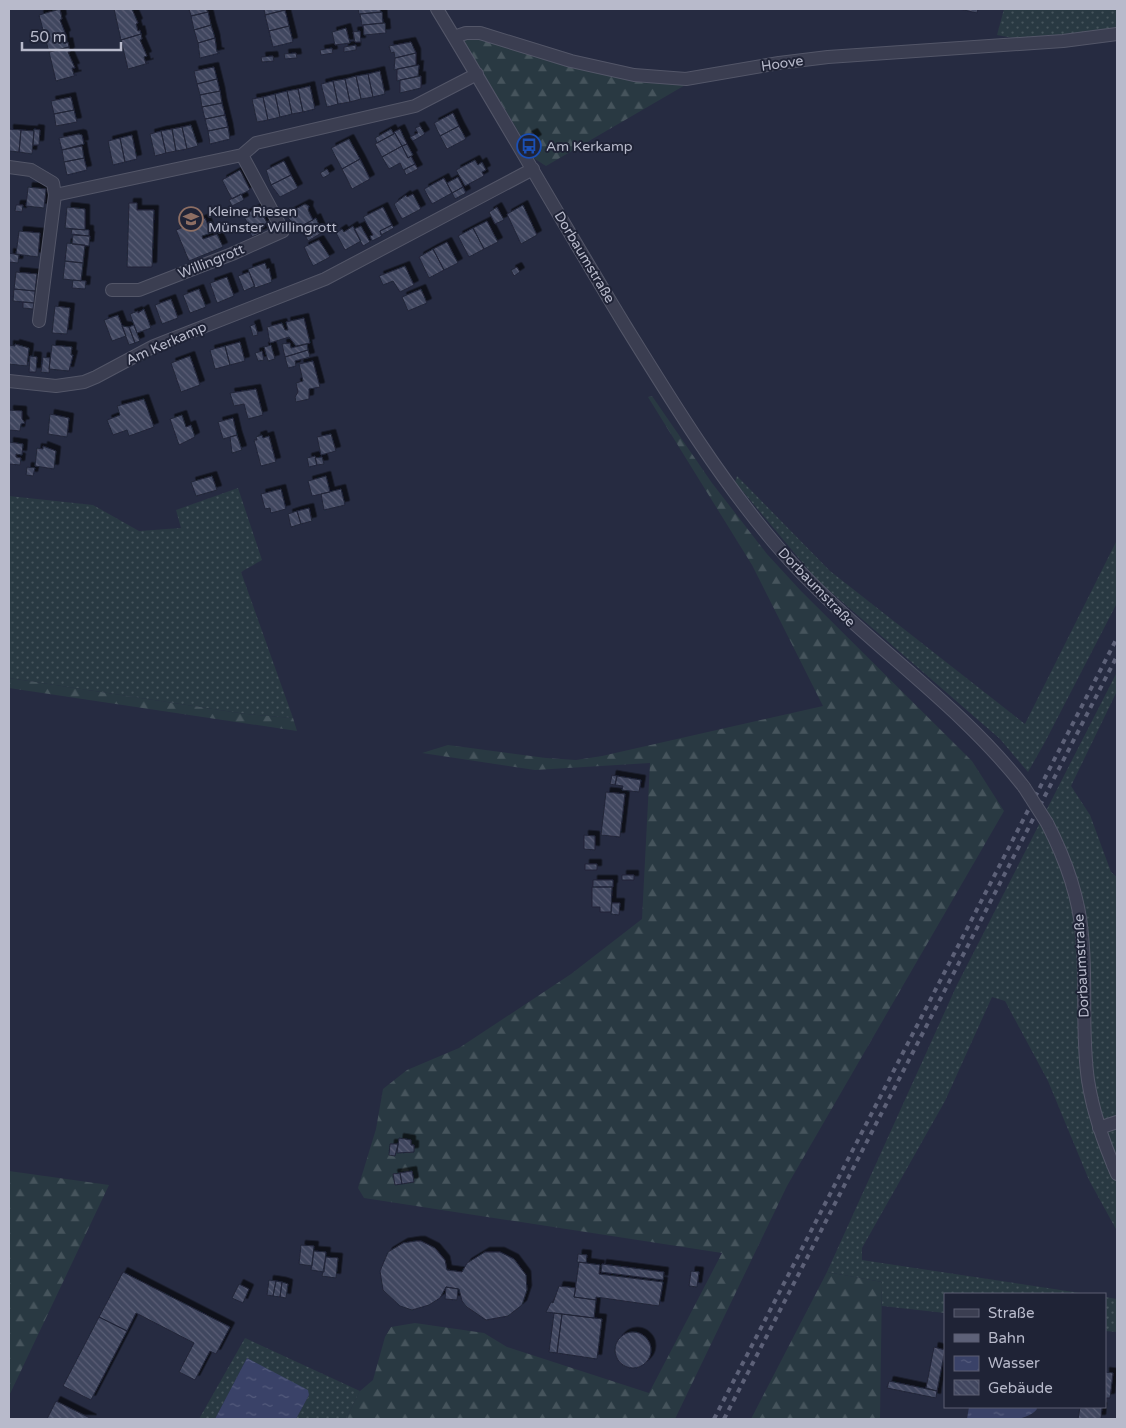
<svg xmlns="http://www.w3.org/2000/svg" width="1126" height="1428" font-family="'Varela Round',sans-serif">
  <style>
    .grass { fill: url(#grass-dots) }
    .forest { fill: url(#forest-firs) }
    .water { fill: url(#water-ripples) }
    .building { fill: url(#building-back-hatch); stroke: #212538; filter: url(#shadow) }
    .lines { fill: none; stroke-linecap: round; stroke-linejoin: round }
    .minor-casing { stroke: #535668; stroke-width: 14 }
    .minor { stroke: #3b3e51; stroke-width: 12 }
    .rail { stroke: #5d6178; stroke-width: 4; stroke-dasharray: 5 5; stroke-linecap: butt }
    .minor-bridge-casing { stroke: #535668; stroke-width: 14; stroke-linecap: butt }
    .minor-bridge { stroke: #3b3e51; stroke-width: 12 }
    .labels { text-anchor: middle; stroke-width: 4; stroke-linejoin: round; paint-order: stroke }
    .street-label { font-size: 14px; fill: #b8bacb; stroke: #1f2336 }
    .poi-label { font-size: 14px; fill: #b8bacb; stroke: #1f2336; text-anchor: start }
  </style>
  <defs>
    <pattern id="grass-dots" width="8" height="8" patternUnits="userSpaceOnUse" patternTransform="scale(1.25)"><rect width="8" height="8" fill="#293942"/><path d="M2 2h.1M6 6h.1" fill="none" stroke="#46545c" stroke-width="1.8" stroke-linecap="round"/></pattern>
    <pattern id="forest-firs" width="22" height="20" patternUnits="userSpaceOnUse" patternTransform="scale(1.25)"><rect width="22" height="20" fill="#293942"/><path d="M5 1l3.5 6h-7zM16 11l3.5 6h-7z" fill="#46545c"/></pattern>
    <pattern id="water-ripples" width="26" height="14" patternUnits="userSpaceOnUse" patternTransform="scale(1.25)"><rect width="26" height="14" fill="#3a4268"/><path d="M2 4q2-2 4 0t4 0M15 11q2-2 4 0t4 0" fill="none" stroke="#545b7c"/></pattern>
    <pattern id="building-back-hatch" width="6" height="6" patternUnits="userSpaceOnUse" patternTransform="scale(1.25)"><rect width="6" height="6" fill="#41465f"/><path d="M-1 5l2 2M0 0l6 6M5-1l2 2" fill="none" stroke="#5a5f75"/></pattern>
    <filter id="shadow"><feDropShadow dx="4.5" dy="-4.5" stdDeviation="0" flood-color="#0009"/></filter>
  </defs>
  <rect width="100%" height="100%" fill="#262b41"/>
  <!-- grass -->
  <path class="grass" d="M1004,9H1117V27C1079,34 1036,44 997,35Z
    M737,476L830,571L1025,724L1117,540V603L1045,742L1028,772L1000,739L817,580L735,482Z
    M238,488L262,560L241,572L293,718L246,714L9,678V496L93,505L139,531L181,528L176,510Z
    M1117,672V691L1071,786L1090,815L1111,872L1117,877V1231L1089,1180L1048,1081L1005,1001L992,997L945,1101L862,1248V1260L1087,1294H945V1313L882,1306V1282L827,1272L956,987Z
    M1105,1297L1117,1299V1332L1105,1331Z
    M245,1338L360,1391L346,1419H296L309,1395L247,1358L215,1419H199Z"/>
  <!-- forest -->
  <path class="forest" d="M478,30L584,58L663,75L687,84L546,166L535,159L463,40Z
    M652,396L712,483L767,554L801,591L972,761L1004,811L787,1186L675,1419H346L360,1391L373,1380L385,1337L391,1327L415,1323L484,1333L507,1347L649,1393L722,1253L364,1198L358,1188L376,1129L383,1089L407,1070L459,1048L571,974L642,919L650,763L535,770L422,753L448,745L546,758L576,760L602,756L823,706L752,565L648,397Z
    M9,678L246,714L293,718L297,731L9,688Z
    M9,1171L109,1185L9,1396Z
    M827,1272L882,1282L880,1419H751Z"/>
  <!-- water -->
  <path class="water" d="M247,1358L308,1390L309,1395L296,1419H215Z
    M969,1407H1036L1037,1409C1025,1425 986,1419 967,1419Z"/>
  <!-- building -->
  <path class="building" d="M60,9L62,19L60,20L66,35L64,36L65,43L68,42L69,47L49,52L39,15Z
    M114,9H132L138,23L136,24L138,31L140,30L141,34L121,40Z
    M189,9H206L208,12L191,16Z
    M264,9H285V10L265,15Z
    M358,9H380L381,12L359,14Z
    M959,9H978L977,13Z
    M285,10L289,26L269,31L265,15Z
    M208,12L211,25L194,30L191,16Z
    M382,12L383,23L362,25L360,14Z
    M385,23L386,33L364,35L363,25Z
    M211,25L215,38L198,43L194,30Z
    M289,26L293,42L273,47L269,31Z
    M346,28L350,43L335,45L332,32Z
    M360,31L361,42H355L353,32Z
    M141,34L142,39L140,40L147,56L144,57L146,64L149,63L128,69L121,40Z
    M215,38L217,52L220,53L200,58L198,43Z
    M411,42L416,53L395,58L394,52L391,53L389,46Z
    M356,45V50L344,52V47Z
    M69,47L70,52H68L75,68H72L74,75H77L56,81L49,52Z
    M332,48L333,53L321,55L320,50Z
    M296,53L297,58L285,59L284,54Z
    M416,53V65L394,70L395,58Z
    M273,56L274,61L262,62L261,57Z
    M419,65L418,76L397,81V69Z
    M214,67L217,79L197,84L194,71Z
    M380,71L385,94L373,97L368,74Z
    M368,74L373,97L361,99L356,76Z
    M356,76L361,99L350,102L345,79Z
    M421,76V88L400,93V80Z
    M217,79L220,91L200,95L197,84Z
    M345,79L350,102L338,104L333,81Z
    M333,81L338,104L327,107L321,84Z
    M310,86L315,109L303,112L298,89Z
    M298,89L303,112L292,114L287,91Z
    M220,91L222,103L202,107L200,95Z
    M287,91L292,114L280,117L275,94Z
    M275,94L280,117L268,120L263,97Z
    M71,97L74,110L54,114L51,101Z
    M263,97L268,120L257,122L252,99Z
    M222,103L225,115L205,119L202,107Z
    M74,110L77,122L56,126L54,114Z
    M453,113L459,126L440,136L434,123Z
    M225,115L228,127L208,131L205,119Z
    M191,125L198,146L187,149L182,127Z
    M420,126L425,134L413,141L410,137L418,133L415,128Z
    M459,126L466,139L447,149L440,136Z
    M182,127L187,149L176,151L172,129Z
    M228,127L230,139L210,144L208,131Z
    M9,129L21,130L19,152L9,151Z
    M34,129L40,130L39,145H33Z
    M172,129L176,151L166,153L161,131Z
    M391,129L394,134L377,143L375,138Z
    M400,129L407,144L402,146L394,132Z
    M21,130L34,131L32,154L19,152Z
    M161,131L166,153L155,156L150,134Z
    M395,133L402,146L382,157L375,144Z
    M533,133L537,139L531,143L527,136Z
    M79,134L82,135L84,144L62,150L59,138Z
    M132,135L137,159L125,162L120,138Z
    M120,138L125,162L113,165L108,141Z
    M349,139L360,159L342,169L331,148Z
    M407,144L413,155L408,158L402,146Z
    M82,146L84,158L64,162L62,150Z
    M402,146L408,158L411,156L415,164L403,170L400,163L389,169L382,157Z
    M84,158L87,170L67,175L64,162Z
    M360,159L370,179L352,189L342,169Z
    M475,160L478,165L482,162L486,170L482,172L484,176L465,186L456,170Z
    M284,161L291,175L271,185L266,170Z
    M415,164L418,169L406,175L404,170Z
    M327,169L330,174L323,178L320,173Z
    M240,170L250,190L232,199L222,180Z
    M291,175L298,188L280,197L271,185Z
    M458,177L463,187L452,193L447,183Z
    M444,178L452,193L432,204L424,189Z
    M28,187L46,189L44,208L26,206Z
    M463,187L466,193L455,199L452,193Z
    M241,194L244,200L232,206L229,200Z
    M413,194L421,209L402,219L394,204L406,195L407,197Z
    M129,203H137V210H154L152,267H127Z
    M305,204L309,206L308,210L313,220L295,229L286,214Z
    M16,205H23L22,212L15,211Z
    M523,205L537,235L521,244L507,214Z
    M67,207L85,209V230L65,228Z
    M259,207L267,223L252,231L243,215Z
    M383,207L392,225L380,231L382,236L372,241L370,236L373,235L363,217Z
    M497,207L504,220L495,224L489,212Z
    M205,218L211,233L202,236L203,239L217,234L223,247L189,261L176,230Z
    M316,218L319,225L304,233L300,227Z
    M487,221L498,242L484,249L473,228Z
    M319,225L323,232L308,241L304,233Z
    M392,225L394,228L381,235L380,231Z
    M260,226L263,232L252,237L250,232Z
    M353,226L361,241L345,250L336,233L342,229L344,232Z
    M361,226L370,242L363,246L354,229Z
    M473,228L484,249L469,257L458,236Z
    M72,229L89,230V236L71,234Z
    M19,231L40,233L38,257L16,254Z
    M73,235L90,236L89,246L72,244Z
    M319,240L330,257L313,266L304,247Z
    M447,242L458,263L444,270L433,249Z
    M67,243L85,245L83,263L65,261Z
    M433,249L444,270L429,278L419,257Z
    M9,253L19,255L18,263L9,262Z
    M65,261L83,263L81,281L63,279Z
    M265,263L267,269L269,268L272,282L255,288L248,269Z
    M405,266L414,285L400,292L393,281L383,285L379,276Z
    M517,267L520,272L514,276L511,270Z
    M16,272L37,274L35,291L14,289Z
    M249,272L255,286L244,291L238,276Z
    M227,277L234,296L217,303L210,283Z
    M73,280L86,281L85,289L72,288Z
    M14,289L35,291L34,303L13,301Z
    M199,289L206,307L190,313L183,295Z
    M421,289L427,303L408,311L402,297Z
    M171,299L178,318L162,324L155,305Z
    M23,302L34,303L33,309L23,308Z
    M55,306L70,308L67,334L52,333Z
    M144,309L151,328L137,333L130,314L138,311V313Z
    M118,315L126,336L112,341L104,320Z
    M304,318L310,343L296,346L289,337L270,343L267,327L282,323L285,330H288L286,322Z
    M255,324L258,335L253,336L250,326Z
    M134,325L140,341L135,343L129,327Z
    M122,326L129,327L135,343L129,345Z
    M240,342L245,361L230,365L225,346Z
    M290,343L291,348L307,344L308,350L285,357L282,344Z
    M15,344L29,348L27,366L9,364V345L15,346Z
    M52,345L72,347L71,355H73L69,371L49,369Z
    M271,345L275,359L268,361L264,347Z
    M225,346L230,365L215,369L210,350Z
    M308,350L310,357L295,361L296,366L288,368L285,357Z
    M262,351L264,360L258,361L255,353Z
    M30,356L37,357L36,372H29Z
    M190,356L200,385L181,392L171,363Z
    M43,357L50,358L49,373L41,372Z
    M313,361L320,387L309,389V399L296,402L295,397L298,392L296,383L303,381L299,364Z
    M256,389L263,415L248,419L244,404L234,406L230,393Z
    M144,399L154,427L129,436L127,430L113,435L107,420L120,415L117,406Z
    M9,410L22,411V419L25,423L21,424L20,431L9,430Z
    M50,414L69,418L67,437L48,434Z
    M182,415L186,427L191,425L195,437L179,445L170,419Z
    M233,418L237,435L223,439L218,422Z
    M331,434L336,451L321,455L317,437Z
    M237,435L242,450L232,453L230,437Z
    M262,435L263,438L269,436L276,462L261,466L254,440H257L256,437Z
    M9,442L23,444L22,455L16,454V457L21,458L20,465L9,464Z
    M43,446L56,451L54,469L35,466L37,448L43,449Z
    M315,456L317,465L309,467L307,458Z
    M322,457L324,464L317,465L315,458Z
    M27,467L35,468L33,476L26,475Z
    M212,476L217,490L196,496L191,482Z
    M326,476L330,492L312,496L308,481Z
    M281,489L286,509L271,513L270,508L265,509L261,494Z
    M341,489L345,505L324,510L321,494Z
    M309,508L312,521L301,524L297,511Z
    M297,511L301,524L291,527L288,514Z
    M612,775L617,776L615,785L610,784Z
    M617,776L641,780L639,792L622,790L623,786L615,785Z
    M606,792L625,794L620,837L601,835Z
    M584,835L595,836V850L584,849Z
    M585,864H597V870H585Z
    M622,875H634V880H622Z
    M593,880H613V887H593Z
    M592,887H612L611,912H600V907H592Z
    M612,903H620L619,915L611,914Z
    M399,1138L411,1140V1145H414V1152L397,1153Z
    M390,1144H398L395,1156L389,1155Z
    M412,1171L414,1182L402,1184L400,1173Z
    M400,1173L402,1184L395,1185L393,1174Z
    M416,1241H421L435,1248L445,1260L447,1270L462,1272L467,1263L485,1252H500L514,1259L526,1275L527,1290L522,1305L508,1316L486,1320L467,1307L462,1301L459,1289L446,1287L440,1298L429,1305L412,1310L400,1306L383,1290L380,1271L388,1252L403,1243Z
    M301,1245L314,1246L312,1266L299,1264Z
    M314,1251L326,1252L324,1272L311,1270Z
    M578,1254L587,1255L586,1263L577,1262Z
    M326,1257L338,1258L336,1278L322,1276Z
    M579,1262L600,1265L599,1274L663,1282L659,1306L596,1297V1300L574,1297Z
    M602,1264L664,1272L663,1280L601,1272Z
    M691,1271L699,1272L697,1287L689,1286Z
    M123,1272L230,1327L216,1354L210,1351L195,1380L179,1372L194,1343L136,1313L127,1331L99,1317Z
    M269,1280L276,1281L273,1296L267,1295Z
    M276,1281L282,1282L280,1297L273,1296Z
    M282,1282L288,1284L286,1298L280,1297Z
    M239,1284L249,1289L243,1303L232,1298Z
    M559,1286L576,1288L574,1297L596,1300L594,1318L546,1312L551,1302L553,1303Z
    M446,1287L458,1289L457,1300L445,1299Z
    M554,1313L562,1314L557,1353L549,1352Z
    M562,1314L602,1319L597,1359L557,1353Z
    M99,1317L127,1331L91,1400L63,1386Z
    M615 1350a18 18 0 1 1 36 0a18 18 0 1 1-36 0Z
    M934,1347L945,1350L937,1391L926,1388Z
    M1105,1372L1113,1373L1110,1398H1105Z
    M889,1381L937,1391L936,1398L887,1388Z
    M56,1401L92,1419H47Z
    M1080,1407H1102L1101,1419H1078Z"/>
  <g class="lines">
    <!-- minor casing -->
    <g class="minor-casing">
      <path id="minor" d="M437,9C501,114 562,222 626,327C673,403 719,478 777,546C852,634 953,696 1024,787
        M454,37L466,33H480L571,61L634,75L686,79L779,63L828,57L1063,41L1117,34
        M9,167L31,170L53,183L55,195L242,155L256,143L415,106L477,74
        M112,290H139L232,254L283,231L242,155
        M39,321L55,195
        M9,381L56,386L84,382L96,377L154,346L325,279L533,169
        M1047,823C1065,858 1079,896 1082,935C1087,983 1081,1032 1088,1080C1093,1113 1104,1144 1117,1174
        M1099,1128L1117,1122"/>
    </g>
    <!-- minor -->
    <use href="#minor" class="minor"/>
    <!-- rail -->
    <path class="rail" d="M714,1419L1117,638
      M724,1419L1117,656"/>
    <!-- minor-bridge casing -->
    <g class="minor-bridge-casing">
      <path id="minor-bridge" d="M1024,787L1047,823"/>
    </g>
    <!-- minor-bridge -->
    <use href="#minor-bridge" class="minor-bridge"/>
  </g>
  <!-- icons -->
  <defs>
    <g id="bus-ring" transform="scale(1.25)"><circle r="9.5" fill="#1f2336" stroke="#1a4fb4" stroke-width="1.5"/><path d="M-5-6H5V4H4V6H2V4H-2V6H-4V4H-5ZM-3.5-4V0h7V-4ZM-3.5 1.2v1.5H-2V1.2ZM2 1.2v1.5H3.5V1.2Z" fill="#1a4fb4"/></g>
    <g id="school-ring" transform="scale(1.25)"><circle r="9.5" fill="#1f2336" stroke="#8d6e63" stroke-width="1.5"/><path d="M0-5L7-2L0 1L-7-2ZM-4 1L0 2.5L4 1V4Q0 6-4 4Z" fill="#8d6e63"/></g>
  </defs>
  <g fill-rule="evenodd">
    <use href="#bus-ring" x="529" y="146"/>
    <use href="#school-ring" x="191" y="219"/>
  </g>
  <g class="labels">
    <!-- street labels -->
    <g class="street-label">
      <text transform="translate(782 63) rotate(-8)" y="5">Hoove</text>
      <text transform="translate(585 257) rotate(59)" y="5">Dorbaumstraße</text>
      <text transform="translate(211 261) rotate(-22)" y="5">Willingrott</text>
      <text transform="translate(166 343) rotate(-24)" y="5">Am Kerkamp</text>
      <text transform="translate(817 587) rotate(46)" y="5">Dorbaumstraße</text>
      <text transform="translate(1081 966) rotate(-93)" y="5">Dorbaumstraße</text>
    </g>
    <!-- poi labels -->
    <g class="poi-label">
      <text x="546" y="151">Am Kerkamp</text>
      <text x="208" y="216">Kleine Riesen<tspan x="208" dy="16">Münster Willingrott</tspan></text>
    </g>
  </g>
  <!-- border -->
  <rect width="1126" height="1428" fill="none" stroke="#b8bacb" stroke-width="20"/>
  <!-- legend -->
  <rect x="944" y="1293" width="162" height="115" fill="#1f2336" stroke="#5c5f72"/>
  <rect x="954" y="1309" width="25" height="8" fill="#3b3e51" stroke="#5c5f72"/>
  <text x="988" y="1318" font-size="15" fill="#b8bacb">Straße</text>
  <rect x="954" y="1334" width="25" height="8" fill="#5d6178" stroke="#5c5f72"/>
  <text x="988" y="1343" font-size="15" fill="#b8bacb">Bahn</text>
  <rect x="954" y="1356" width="25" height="15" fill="url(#water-ripples)" stroke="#5c5f72"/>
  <text x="988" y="1368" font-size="15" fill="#b8bacb">Wasser</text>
  <rect x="954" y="1380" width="25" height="15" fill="url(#building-back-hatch)" stroke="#5c5f72"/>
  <text x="988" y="1393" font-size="15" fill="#b8bacb">Gebäude</text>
  <!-- scale -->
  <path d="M22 42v8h99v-8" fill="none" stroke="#b8bacb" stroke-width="2.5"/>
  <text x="30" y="42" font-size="15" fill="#b8bacb" stroke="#1f2336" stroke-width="4" paint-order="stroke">50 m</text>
</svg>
